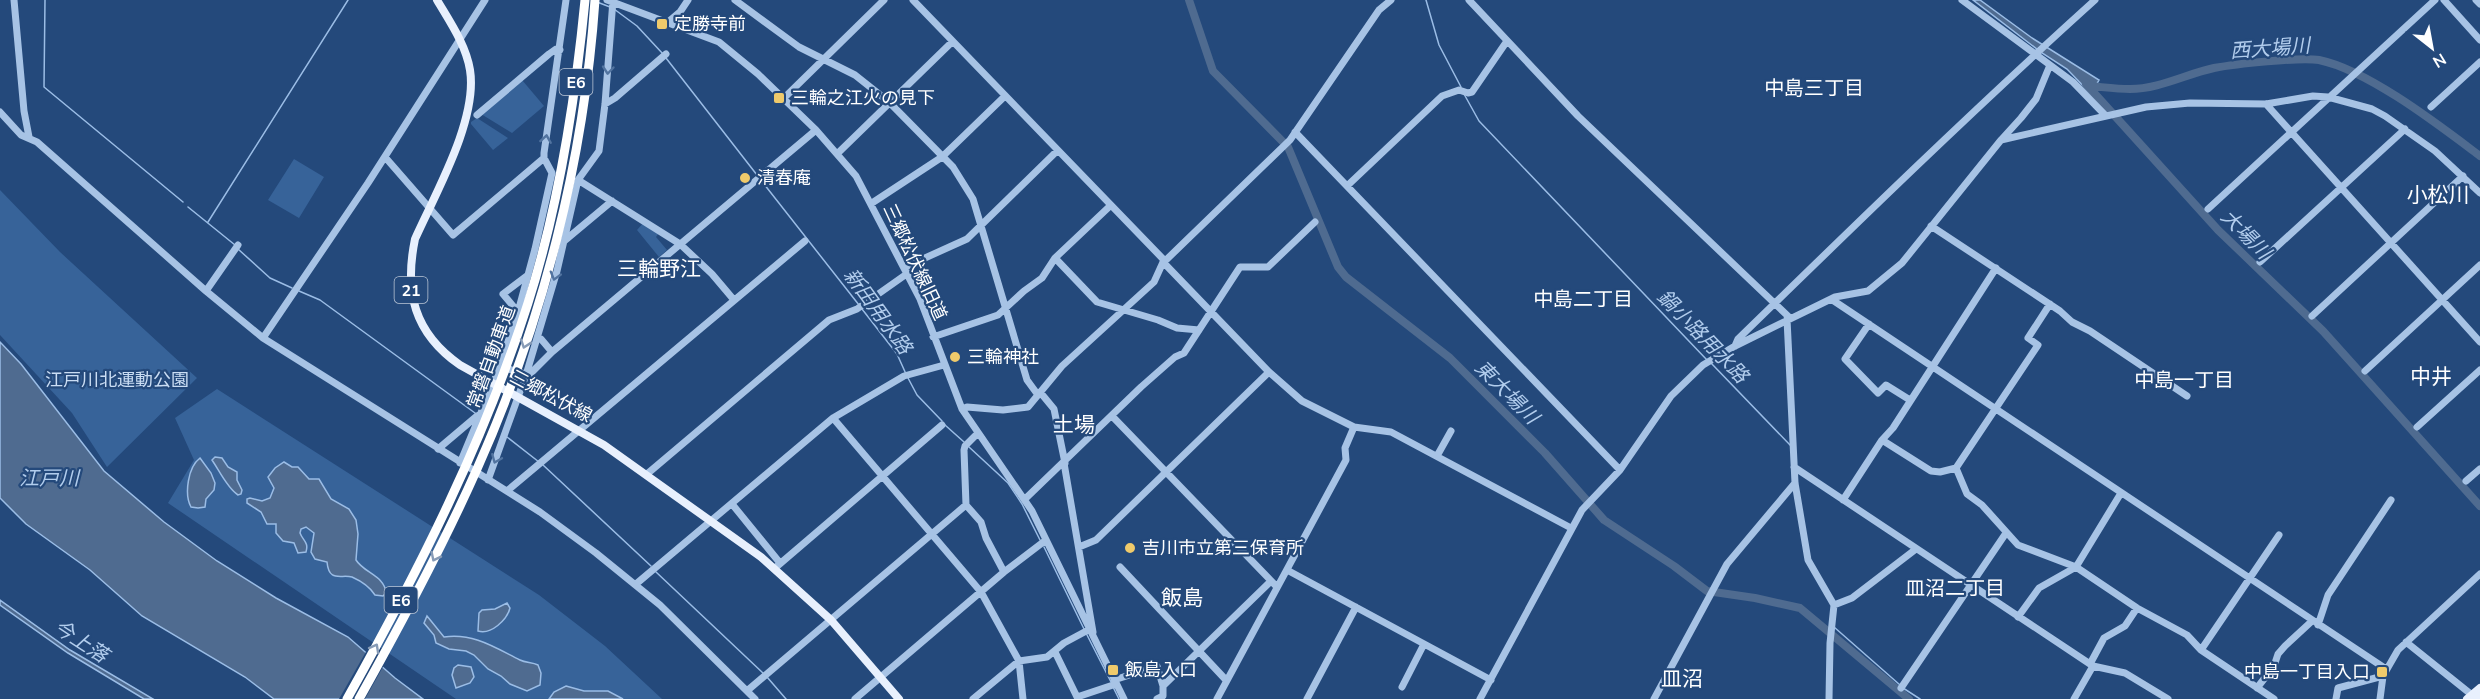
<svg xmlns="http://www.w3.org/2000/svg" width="2480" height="699" font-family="'Nunito Sans','Noto Sans JP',sans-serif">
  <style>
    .green { fill: #376399 }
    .water { fill: #4f6b90; stroke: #9bbde6; stroke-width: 1.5 }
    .pier { fill: #24497b }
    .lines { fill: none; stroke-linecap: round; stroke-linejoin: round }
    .stream { stroke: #9bbde6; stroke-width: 1.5 }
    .river { stroke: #4f6b90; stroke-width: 8 }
    .minor { stroke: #a7c3e5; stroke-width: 7 }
    .major { stroke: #e8f0fd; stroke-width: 8 }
    .highway { stroke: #fff; stroke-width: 9 }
    .oneway { stroke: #5274a0 }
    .oneway2 { stroke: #879bb6 }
    .poi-dot { fill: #efca6b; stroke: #24497b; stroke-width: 2 }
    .labels { text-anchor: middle; stroke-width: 4.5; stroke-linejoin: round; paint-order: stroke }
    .shield { fill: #24497b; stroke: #bdc8d7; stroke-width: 1.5 }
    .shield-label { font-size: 16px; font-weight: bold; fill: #fff }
    .poi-label { font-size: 18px; fill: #fff; stroke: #24497b; text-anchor: start }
    .street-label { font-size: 18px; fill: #fff; stroke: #24497b }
    .park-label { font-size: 18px; fill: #caddf4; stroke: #24497b }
    .water-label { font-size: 20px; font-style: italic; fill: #b2cded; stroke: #24497b }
    .neighbourhood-label { font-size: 20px; fill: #fff; stroke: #24497b }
    .quarter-label { font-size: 21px; fill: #fff; stroke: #24497b }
  </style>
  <rect width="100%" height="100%" fill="#24497b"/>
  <!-- green -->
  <path class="green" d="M522,80L544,106L512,133L481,114Z
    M477,118L508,138L493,150L471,124V122Z
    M294,159L324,177L299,218L268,200Z
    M0,190L60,252L197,378L107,467L72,413L0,335Z
    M644,222L659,233L656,237L667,250L659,257L637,230Z
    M217,389L539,595L605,646L662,699H456L168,503L194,460L175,418Z"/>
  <!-- water -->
  <path class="water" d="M1973,0H1980L2032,38L2099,80L2091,94L2067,69L2042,53Z
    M0,342L21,364L104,471L164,522L217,561L276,598L348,637L395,678L423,699H274L245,677L142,616L90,570L26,524L0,498Z
    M215,457L222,458L228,467L237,472V480L242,490L241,494L238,495C227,488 219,470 212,460Z
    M200,458L211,473L215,483L214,490L206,499L205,507L198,508L191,507C184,494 188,467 200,458Z
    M284,462L292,467H298L309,479H319L331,499L349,509L356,520L358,534L356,560C364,573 385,576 386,593L383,596L375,595C370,587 361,581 352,577C341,574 329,583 327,562L315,559L311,552L314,533L306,527L301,529L300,533C303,541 309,542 306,552L298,553L294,543L283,541L276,533V524H267L261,512L247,503V499L250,498L262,501L270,498L274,488L268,477L275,468Z
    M0,600L70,650L153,699H144L68,653L0,605Z
    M507,603L510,608C507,620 491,635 478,631L479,613L482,610L495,609Z
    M427,616L444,637C474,633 494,647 520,660C526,663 532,662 538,665L541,673L540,685L527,691L510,684L501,676L488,669L474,655L466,651L449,649L436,643L434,635L424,623Z
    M458,665L471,667L474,677L470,683L456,688L452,675L454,668Z
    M566,686L584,691H608L623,699H549L554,692Z"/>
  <!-- pier -->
  <path class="pier" d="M367,650L384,665L365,699H339Z"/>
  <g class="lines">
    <!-- stream -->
    <path class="stream" d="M45,0L44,87L183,202
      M1426,0L1439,45L1461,87
      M597,2L610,7
      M614,9L637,26L663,54
      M666,58L757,175
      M1464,94L1479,121L1707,360
      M760,179L859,305
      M188,207L235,245
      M208,222L348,0
      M238,249L270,278L292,288
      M299,291L320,300L475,413
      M862,309L897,354L906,374
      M1711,363L1791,446
      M908,378L917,395L942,421
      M945,425L964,442
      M507,437L539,462
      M969,447L1008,483L1022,504L1040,540
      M543,465L651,566
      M1044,547L1084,629
      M656,572L764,674
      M1834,627L1900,685
      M1086,633L1111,682
      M767,677L786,699
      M1113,687L1119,699
      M1903,688L1920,699"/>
    <!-- river -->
    <path class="river" d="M1189,0L1213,71L1288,147L1338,267L1346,277L1450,358L1545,453L1604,520L1674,566L1707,591L1755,598L1800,608L1909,699
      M2086,83L2089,86C2102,87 2117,89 2130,89C2159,89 2186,74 2214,68C2235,64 2300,57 2319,60C2368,70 2440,126 2480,156
      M2086,84L2218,230L2323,331L2480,506"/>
    <!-- minor -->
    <path class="minor" d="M14,0L24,111L29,137
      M607,0L719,42L758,74L816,130L856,176L920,299L962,409L1032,511L1124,699
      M735,0L799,47L855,75L889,102L953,167L973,199L1027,380L1038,395
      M913,0L1165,261L1290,140L1379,10L1391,0
      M1469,0L1578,116L1790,318
      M1962,0L2073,82L2105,115
      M2444,0L2480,40
      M2476,0L2480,4
      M667,23L680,12L688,0
      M783,99L884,0
      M605,104L615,98L666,54
      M2266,104L2480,342
      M2431,107L2480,62
      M0,112L21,135L37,142L206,291L263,338L540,512L596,553L660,605L755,699
      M477,115L549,54L556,49L560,50
      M1295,132L1620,470
      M2001,140L2021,118L2036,99L2050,65
      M838,153L952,42
      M385,157L453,235L544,158
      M578,180L680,244L712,274L734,300
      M1347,186L1442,96L1459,90L1468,93L1472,92L1507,41
      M872,203L942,157L1005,96
      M2208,209L2435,0
      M1931,226L2060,311L2072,322L2090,331L2187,396
      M563,242L612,201
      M1055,258L1097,302L1158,320L1177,328L1199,330
      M1163,262L1269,372L1302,401L1354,427L1391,432L1571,528
      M2260,262L2405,129
      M905,267L967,239L1057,151
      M206,291L238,245
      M1831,299L2386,669
      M518,312L503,294L528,275
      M2312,316L2463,176
      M1787,319L1795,483L1808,560L1834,605L1830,643L1829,699
      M1869,324L1845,359L1878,393L1886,385L1910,400
      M933,337L998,315L1024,291L1042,278L1055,258L1110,206
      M263,338L368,183L485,0
      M537,339H541L552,352
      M1735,346L1738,339C1855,225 1973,110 2095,0
      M502,367L529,375L552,352L816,130
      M2365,371L2480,265
      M1040,392L1054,409L1065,463
      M962,409L967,407L1003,410L1028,407L1062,366L1154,282L1164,260
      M1112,416L1277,587
      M833,418L981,592L1019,661L1047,657L1064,643L1090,629
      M2417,427L2480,370
      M977,434L965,446L964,450L966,505L981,522L986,538L1004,572
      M1882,440L1931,471L1940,472L1956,468L2038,345L2028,338L2050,304
      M438,449L477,416
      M1437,456L1451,431
      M460,463L495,379L518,312L535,249L552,173L544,158V153L566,0
      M1064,463L1093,632
      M1794,467L2093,666L2125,673L2168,699
      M1956,468L1967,494L1982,505L2018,545L2076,567L2137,608L2187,635L2201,650L2274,699
      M647,474L829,320L857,309L908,273
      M488,480L526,375L557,271L578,180L599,151L605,104L613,0
      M2466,481L2480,469
      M507,491L805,241
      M1025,499L1141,387L1175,357L1184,353L1240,267H1268L1315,222
      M1843,500L1882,440L1893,428L1996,268
      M732,504L780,563
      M1079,547L1096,540L1269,372
      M1120,567L1226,680
      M775,568L942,425
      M1287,570L1491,680
      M636,584L833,418L904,376L944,365
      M1834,605L1852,598L1916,549
      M2018,617L2039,588L2076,567L2121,493
      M2318,625L2328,595L2391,500
      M2406,642L2472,695
      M2201,650L2279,535
      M1055,652L1078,699
      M2090,664L2104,638L2125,626L2137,608
      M1114,680L1157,666L1163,686L1271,581
      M1402,687L1424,644
      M1901,688L2006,533
      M2257,688L2274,666L2278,654L2285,646L2312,621
      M748,690L966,505
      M1077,697L1116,684
      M855,699L1004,572L1046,540
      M973,699L1019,661L1023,699
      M1157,699L1163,696V686
      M1217,699L1346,460L1345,448L1354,427
      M1307,699L1356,607
      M1480,699L1582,510L1620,470L1671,396L1703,365L1735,346L1835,297L1868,291L1902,263L2001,140L2146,107L2190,103L2266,104L2313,96L2328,97L2372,109L2385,116L2435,151L2480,193
      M1654,699L1727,564L1795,483
      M2074,699L2093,666
      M2336,699L2338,688L2383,676
      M2380,699L2383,676L2398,650L2480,574"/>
    <!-- major -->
    <path class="major" d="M437,0C450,22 466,45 470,70C478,120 435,194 415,239C404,292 414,333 460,365L604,445L761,557L831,620L899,699
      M2467,699L2480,688
      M2477,699L2480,696"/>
    <!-- highway -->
    <path class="highway" d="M347,699C418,572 484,442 528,303C559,205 575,103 585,0
      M359,699C401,624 442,548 477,469C543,321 584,161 595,0"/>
  </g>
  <!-- one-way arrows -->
  <defs><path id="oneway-chevron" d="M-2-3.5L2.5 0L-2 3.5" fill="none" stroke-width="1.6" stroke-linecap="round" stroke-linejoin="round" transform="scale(1.5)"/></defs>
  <g class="oneway">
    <use href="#oneway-chevron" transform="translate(608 70) rotate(95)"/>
    <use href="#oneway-chevron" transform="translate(546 139) rotate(-81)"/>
    <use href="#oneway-chevron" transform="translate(555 276) rotate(106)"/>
    <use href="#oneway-chevron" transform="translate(496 459) rotate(112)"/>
  </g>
  <g class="oneway2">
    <use href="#oneway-chevron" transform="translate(525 344) rotate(109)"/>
    <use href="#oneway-chevron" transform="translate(435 557) rotate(116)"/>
    <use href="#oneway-chevron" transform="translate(375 648) rotate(-61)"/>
  </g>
  <!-- markers -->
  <g class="poi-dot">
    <rect x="656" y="18" width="12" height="12" rx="3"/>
    <rect x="773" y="92" width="12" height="12" rx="3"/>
    <circle cx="745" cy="178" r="6"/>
    <circle cx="955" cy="357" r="6"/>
    <circle cx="1130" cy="548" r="6"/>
    <rect x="1107" y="664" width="12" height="12" rx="3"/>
    <rect x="2376" y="666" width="12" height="12" rx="3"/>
  </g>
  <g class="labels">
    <!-- shield labels -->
    <g class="shield">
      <rect x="559.5" y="69" width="33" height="26" rx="4.5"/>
      <rect x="394.5" y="277" width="33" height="26" rx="4.5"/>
      <rect x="384.5" y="587" width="33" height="26" rx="4.5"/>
    </g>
    <g class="shield-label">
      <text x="576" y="88">E6</text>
      <text x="411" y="296">21</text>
      <text x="401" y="606">E6</text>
    </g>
    <!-- poi labels -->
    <g class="poi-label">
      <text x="674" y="30">定勝寺前</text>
      <text x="791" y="104">三輪之江火の見下</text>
      <text x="757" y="184">清春庵</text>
      <text x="967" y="363">三輪神社</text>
      <text x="1142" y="554">吉川市立第三保育所</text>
      <text x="1125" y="676">飯島入口</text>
      <text x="2370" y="678" text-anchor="end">中島一丁目入口</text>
    </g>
    <!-- street labels -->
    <g class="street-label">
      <text transform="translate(915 262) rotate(65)" y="6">三郷松伏線旧道</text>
      <text transform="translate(491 357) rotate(-70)" y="6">常磐自動車道</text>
      <text transform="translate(551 396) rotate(28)" y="6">三郷松伏線</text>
    </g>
    <!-- park labels -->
    <g class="park-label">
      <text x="117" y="386">江戸川北運動公園</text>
    </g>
    <!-- water labels -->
    <g class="water-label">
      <text transform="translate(2270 48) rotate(-4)" y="7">西大場川</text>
      <text transform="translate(2246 234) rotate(45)" y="7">大場川</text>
      <text transform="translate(878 311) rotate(54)" y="7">新田用水路</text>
      <text transform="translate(1703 336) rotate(46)" y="7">鍋小路用水路</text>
      <text transform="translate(1507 392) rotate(45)" y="7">東大場川</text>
      <text x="49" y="485">江戸川</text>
      <text transform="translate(81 641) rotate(33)" y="7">今上落</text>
    </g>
    <!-- neighbourhood labels -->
    <g class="neighbourhood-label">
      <text x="1814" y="95">中島三丁目</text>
      <text x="1583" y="306">中島二丁目</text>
      <text x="2184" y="387">中島一丁目</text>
      <text x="1955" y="595">皿沼二丁目</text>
    </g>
    <!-- quarter labels -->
    <g class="quarter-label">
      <text x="2438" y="202">小松川</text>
      <text x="659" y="276">三輪野江</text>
      <text x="2431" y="384">中井</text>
      <text x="1074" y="432">土場</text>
      <text x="1182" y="605">飯島</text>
      <text x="1682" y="686">皿沼</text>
    </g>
  </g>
  <!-- north arrow -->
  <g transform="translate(2432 48) rotate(149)" stroke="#24497b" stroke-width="4.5" paint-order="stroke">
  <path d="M0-4.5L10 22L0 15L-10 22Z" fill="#ffffff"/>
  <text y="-9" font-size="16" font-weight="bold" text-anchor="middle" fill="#ffffff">N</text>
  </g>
</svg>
